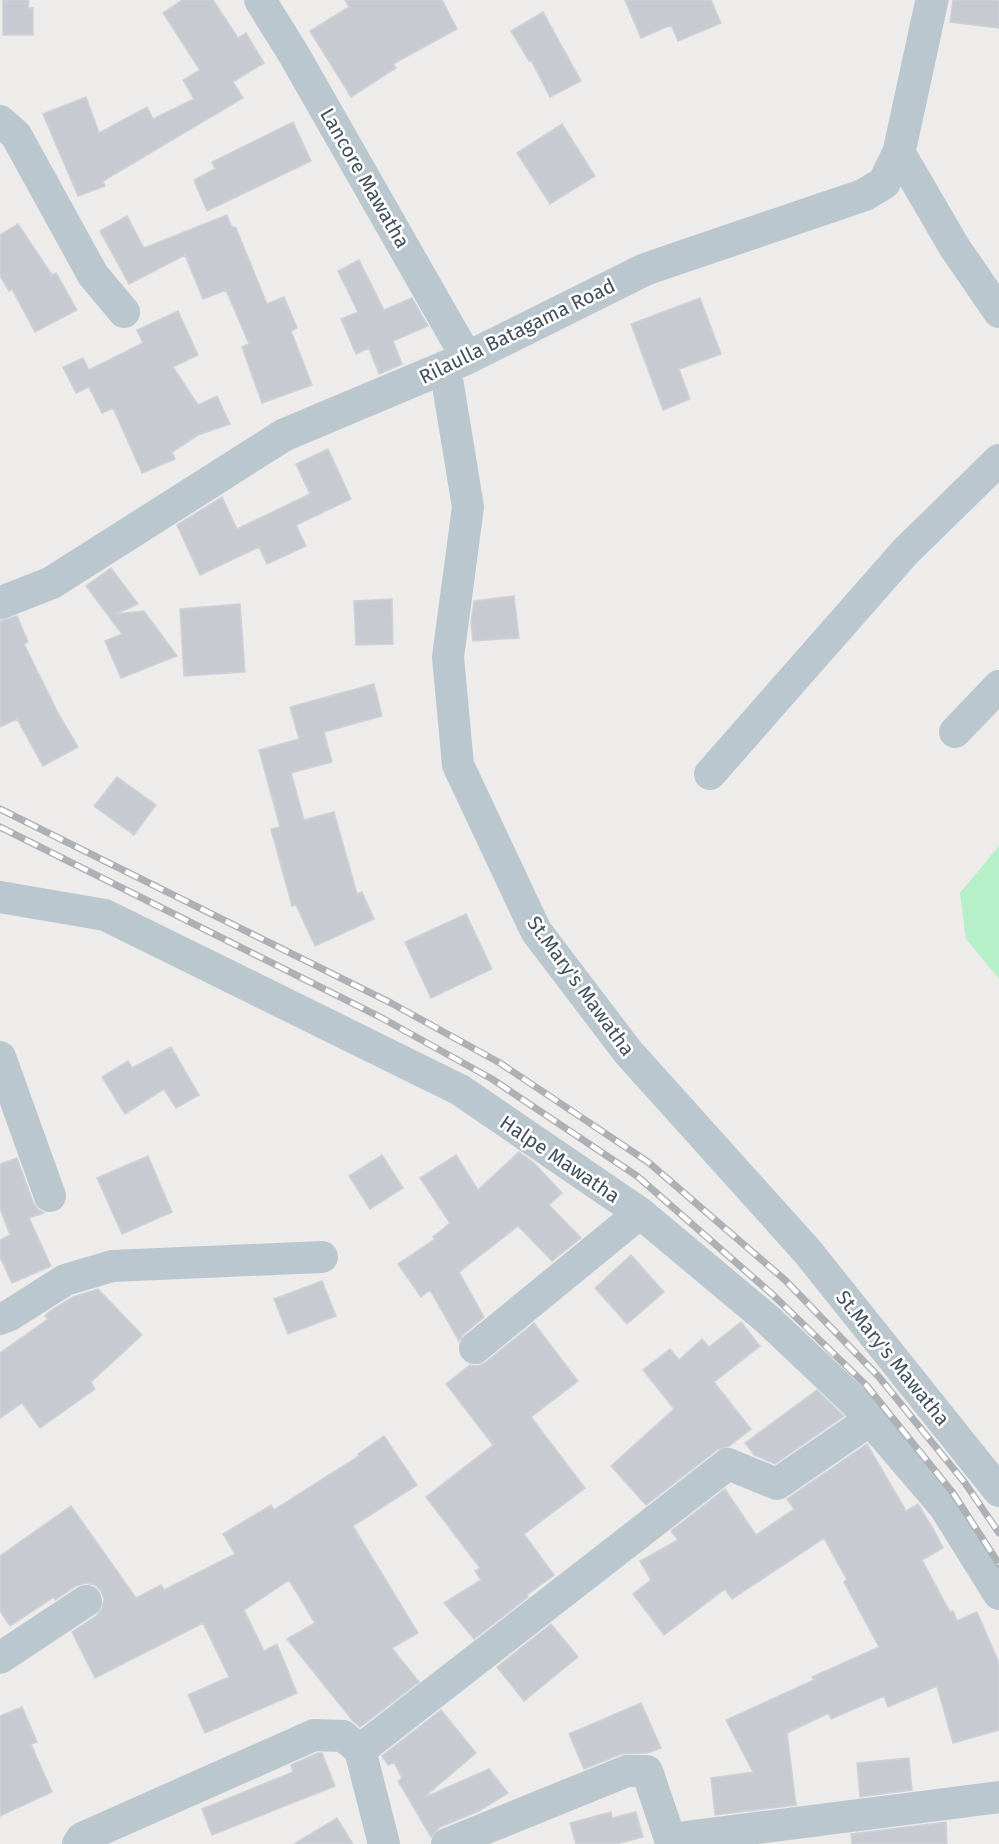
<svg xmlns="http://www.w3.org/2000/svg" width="999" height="1844" font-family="'Fira Sans',sans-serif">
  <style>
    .green { fill: #b5f0c8 }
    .building { fill: #c7cad1; stroke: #ced2d8; stroke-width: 1.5 }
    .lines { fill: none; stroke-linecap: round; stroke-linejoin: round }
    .minor { stroke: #bbc7cf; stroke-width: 32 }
    .tertiary { stroke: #bbc7cf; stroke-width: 33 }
    .rail-casing { stroke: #adb1b6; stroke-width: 7 }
    .rail { stroke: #fff; stroke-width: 4.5; stroke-dasharray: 14; stroke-linecap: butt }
    .labels { text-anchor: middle; stroke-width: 5; stroke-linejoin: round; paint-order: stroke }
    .street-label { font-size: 20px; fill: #435059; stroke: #fff }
  </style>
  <rect width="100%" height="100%" fill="#eeebeb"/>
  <!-- green -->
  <path class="green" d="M999,846V979L966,939L960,893Z"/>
  <!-- building -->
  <path class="building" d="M3,0H29L28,8H33V35H3Z
    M182,0H213L238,38L246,33L264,63L233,82L243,98L103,181L105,186L78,196L43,114L86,97L99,133L147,107L153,119L194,99L183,80L200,70L163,13Z
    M345,0H442L457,29L393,64L396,68L351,97L310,31L349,7Z
    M625,0H711L721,23L678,41L671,25L641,38Z
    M953,0H999V28L950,22Z
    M543,12L581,81L550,97L531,60L529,61L511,31Z
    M293,122L311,161L207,211L194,180L215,169L212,162Z
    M562,124L595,176L550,204L517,153Z
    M227,215L231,226L236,228L267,304L284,297L297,328L291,331L312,385L262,403L242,347L249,344L226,290L203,299L185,255L129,284L100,231L127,216L144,248Z
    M18,224L52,275L56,273L77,310L35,332L12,289L9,291L0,276V235Z
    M359,260L384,310L412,298L428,326L393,341L402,364L379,374L369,348L356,354L341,319L358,312L338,271Z
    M700,298L721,354L679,369L690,399L663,410L631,324Z
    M178,311L198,355L173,367L198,405L217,396L230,424L198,435L172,452L175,459L142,473L113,408L102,413L89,387L76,393L63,367L83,358L89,370L143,343L137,330Z
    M328,449L351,499L296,525L306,546L267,564L259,547L200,575L177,525L222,497L237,529L310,494L296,464Z
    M111,568L138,604L116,614L144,611L177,656L121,678L105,641L122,634L86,586Z
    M514,596L519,638L473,641L471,622L474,601Z
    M392,599L393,644L356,645L354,601Z
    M240,604L245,672L184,676L180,609Z
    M17,616L28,642L24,644L59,715L78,747L43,766L17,719L0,727V621Z
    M374,684L382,716L324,732L332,762L291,773L304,820L334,812L357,894L362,892L374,919L315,946L296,905L292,906L271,829L280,827L259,750L299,739L290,707Z
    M117,777L156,805L134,835L94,806Z
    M466,914L492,969L431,998L405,942Z
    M171,1047L199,1095L176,1108L164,1089L125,1114L102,1077L128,1061L132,1068Z
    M519,1152L534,1163L562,1193L549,1205L581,1238L552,1261L518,1226L459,1272L484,1317L464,1334L459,1341L430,1290L421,1297L398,1264L435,1239L433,1237L450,1223L420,1178L456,1155L478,1190Z
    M382,1155L403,1188L370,1209L349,1176Z
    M148,1156L172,1212L122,1234L97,1178Z
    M17,1158L33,1202L38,1209L44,1213L29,1218L51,1266L12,1283L0,1257V1240L10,1235L0,1208V1164Z
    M631,1255L664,1292L627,1324L595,1288Z
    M322,1281L336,1316L288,1334L274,1299Z
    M98,1289L142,1335L91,1382L95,1389L40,1428L22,1403L0,1418V1353L48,1319L45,1316L50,1311L73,1297Z
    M741,1322L760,1346L714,1382L751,1429L729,1446L717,1450L646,1505L611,1466L674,1409L643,1370L670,1349L679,1360L702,1339L709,1347Z
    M534,1323L578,1381L531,1417L585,1488L524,1534L554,1575L527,1595L528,1597L474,1639L444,1603L481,1580L475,1571L480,1568L426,1497L493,1445L446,1384L470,1365L478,1366L486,1362Z
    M817,1390L844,1416L775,1464L754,1455L745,1443Z
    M384,1436L417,1485L353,1526L418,1633L392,1648L419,1682L360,1727L353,1721L287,1639L315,1623L289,1580L244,1610L264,1651L277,1644L297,1693L205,1733L188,1695L229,1677L203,1623L95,1678L72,1632L96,1616L102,1608L104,1599L101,1591L95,1585L85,1583L76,1586L55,1600L54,1597L10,1626L0,1611V1556L71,1506L136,1598L161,1585L164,1590L235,1554L223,1534L271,1505L274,1510L359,1456L358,1454Z
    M867,1444L906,1511L918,1504L934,1530L943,1548L922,1560L950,1612L953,1611L957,1621L977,1612L999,1663V1730L953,1743L937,1686L888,1707L884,1696L831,1719L829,1713L787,1733L796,1805L715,1815L711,1778L753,1772L726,1720L814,1680L812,1677L879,1647L844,1582L847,1580L824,1538L732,1599L725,1589L664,1635L633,1594L651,1580L640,1561L678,1540L671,1531L725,1489L756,1535L794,1509L787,1499Z
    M551,1624L578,1657L524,1701L497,1667Z
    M641,1703L661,1748L647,1753L621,1754L584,1769L569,1734Z
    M22,1707L37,1742L31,1744L52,1792L0,1816V1716Z
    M441,1710L476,1753L423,1798L489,1769L508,1793L479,1811L440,1827L431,1837L398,1781L402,1778L394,1762L388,1765L382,1756Z
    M318,1753H322L335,1786L212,1835L202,1809L293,1772L291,1765Z
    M909,1758L912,1790L860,1797L857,1763Z
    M611,1812L612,1818L636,1812L643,1837L616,1844H576L570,1823Z
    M337,1818L353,1844H294Z
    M946,1822L947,1844H852L851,1834Z"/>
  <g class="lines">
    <!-- minor -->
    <path class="minor" d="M260,0L293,53L467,358
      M0,121L16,135L93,275L124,312
      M899,152L955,248L999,312
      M445,367L468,507L448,657L458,765L536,931L628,1052L807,1251L999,1491
      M955,732L999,686
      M710,774L905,552L999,460
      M0,897L105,915L460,1090L640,1213L767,1319L855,1402L944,1506L999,1594
      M0,1057L50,1196
      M0,1319L10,1315L65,1280L112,1266L322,1257
      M475,1348L640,1213
      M0,1658L86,1601
      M360,1750L728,1464L777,1484L870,1420
      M78,1844L82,1838L314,1735L343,1736L360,1750L384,1844
      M447,1844L627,1771H647L670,1839L999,1797"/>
    <!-- tertiary -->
    <path class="tertiary" d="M0,603L51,583L284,435L467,358L646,269L864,195L884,183L899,152L932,0"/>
    <!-- rail casing -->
    <g class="rail-casing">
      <path id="rail" d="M0,809L391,1003L500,1063L648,1162L785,1280L879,1377L965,1483L999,1533
        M0,827L380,1017L492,1079L637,1176L772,1294L866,1385L953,1493L999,1564"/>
    </g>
    <!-- rail -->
    <use href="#rail" class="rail"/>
  </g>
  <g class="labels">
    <!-- street labels -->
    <g class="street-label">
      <text transform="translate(365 178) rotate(60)" y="7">Lancore Mawatha</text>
      <text transform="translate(517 331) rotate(-26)" y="7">Rilaulla Batagama Road</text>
      <text transform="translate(581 986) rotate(54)" y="7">St.Mary's Mawatha</text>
      <text transform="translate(560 1159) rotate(34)" y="7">Halpe Mawatha</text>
      <text transform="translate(893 1358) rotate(51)" y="7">St.Mary's Mawatha</text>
    </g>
  </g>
</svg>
